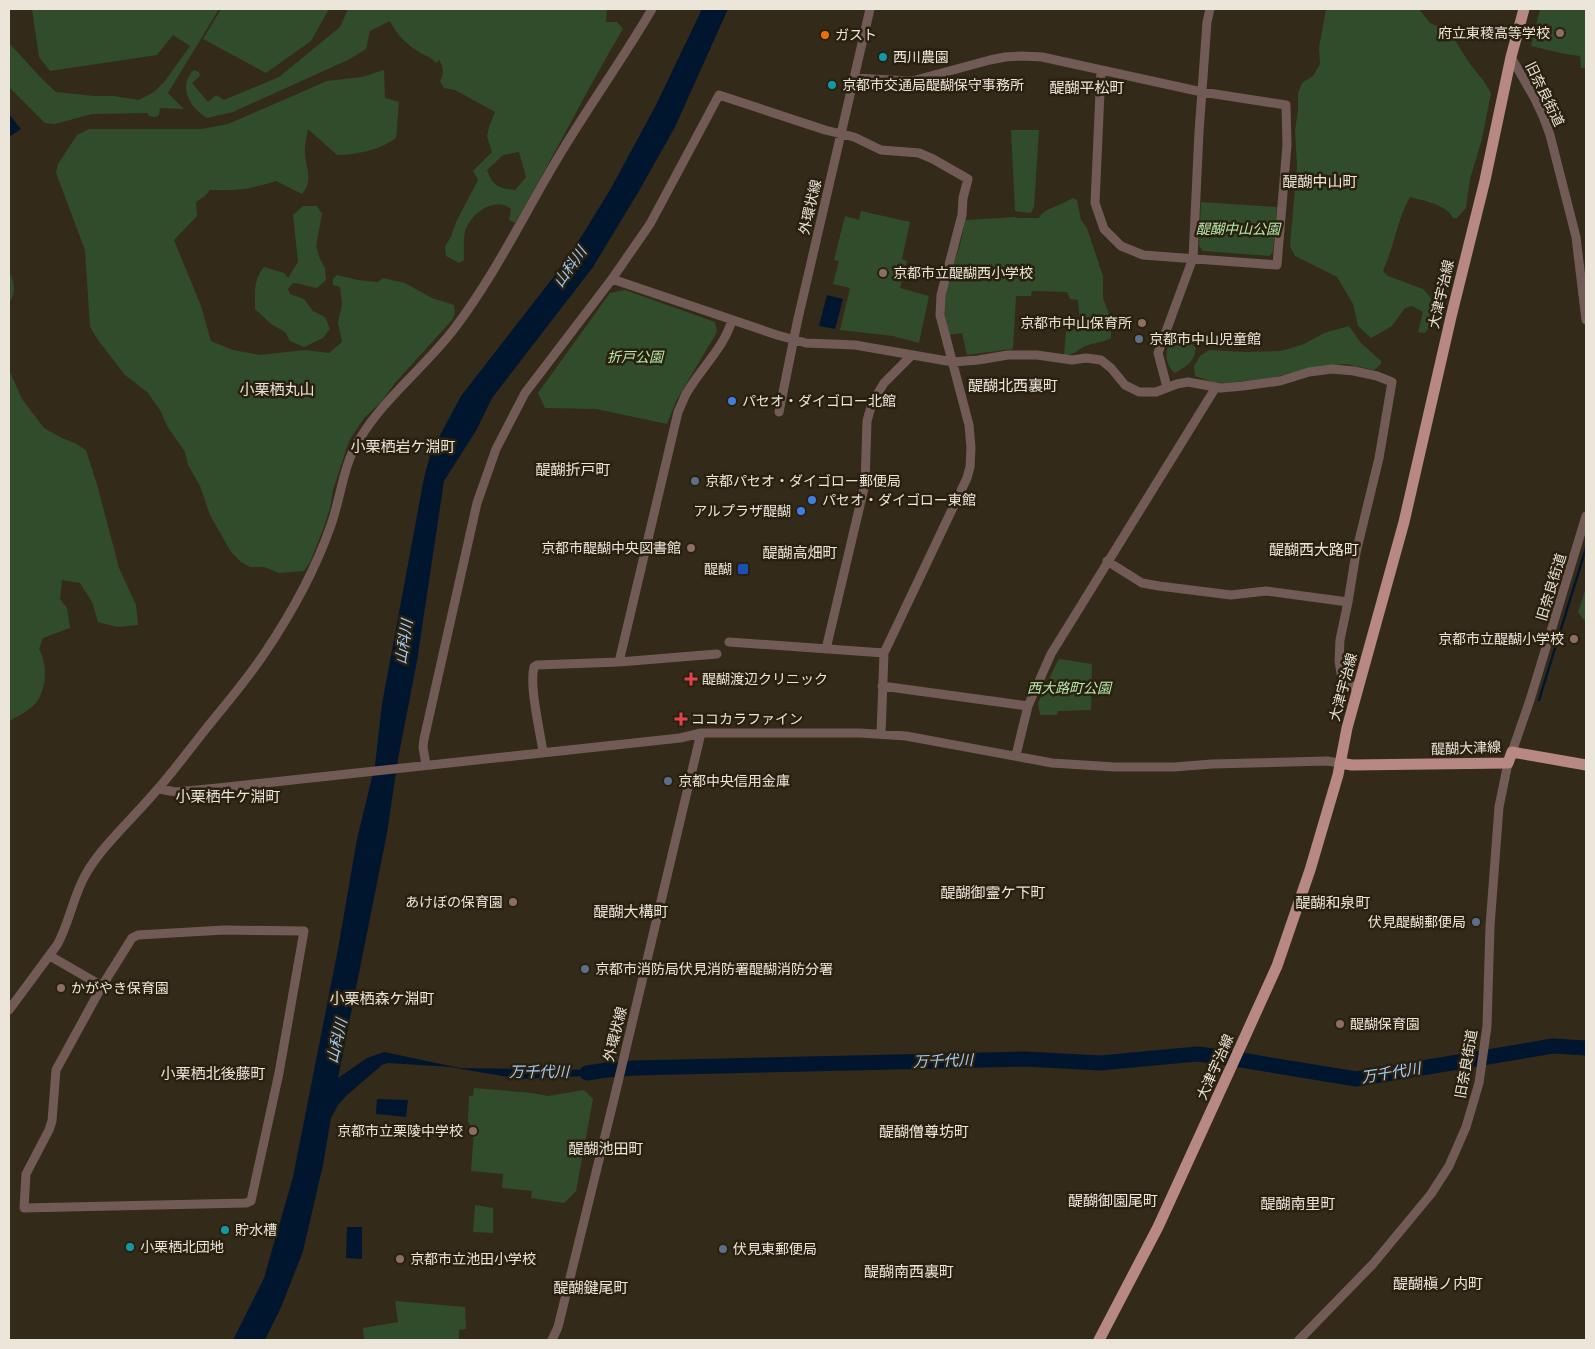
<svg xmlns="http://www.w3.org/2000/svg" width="1595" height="1349" font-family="Lora,'Noto Sans JP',serif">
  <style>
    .green { fill: #304c2b; fill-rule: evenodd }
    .water { fill: #00162e }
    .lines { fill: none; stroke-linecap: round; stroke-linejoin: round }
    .stream { stroke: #00162e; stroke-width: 2.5 }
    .river { stroke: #00162e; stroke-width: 15 }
    .minor { stroke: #725b57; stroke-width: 9 }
    .major { stroke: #b88882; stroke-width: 11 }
    .education-dot { fill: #8d6e63; stroke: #29200f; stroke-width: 2 }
    .food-dot { fill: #e8710a; stroke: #29200f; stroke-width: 2 }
    .culture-dot { fill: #0f9aa8; stroke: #29200f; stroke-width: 2 }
    .service-dot { fill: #5c6f8a; stroke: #29200f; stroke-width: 2 }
    .shop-dot { fill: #3f7fe0; stroke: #29200f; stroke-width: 2 }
    .transit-dot { fill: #1a4fb4; stroke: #29200f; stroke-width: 2 }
    .health-dot { fill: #e0444e; stroke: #29200f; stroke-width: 2 }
    .labels { text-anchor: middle; stroke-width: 5; stroke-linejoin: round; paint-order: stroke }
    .poi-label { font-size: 14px; fill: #ebe5da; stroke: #29200f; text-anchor: start }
    .street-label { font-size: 14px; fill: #ebe5da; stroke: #29200f }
    .park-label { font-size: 14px; font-style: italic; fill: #b5eaab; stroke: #29200f }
    .neighbourhood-label { font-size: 15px; fill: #ebe5da; stroke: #29200f }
    .water-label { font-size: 15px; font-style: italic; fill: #a2cdfc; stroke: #29200f }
  </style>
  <rect width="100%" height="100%" fill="#342a19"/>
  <!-- green -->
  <path class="green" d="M32,9H219L168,93L184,109L160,108L159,115L155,117L149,116L148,113L92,114L55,124L45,123L9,87V43L43,80L56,92L94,96H113L139,100L154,92L165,81L190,46L173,35L157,55L50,71L39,57Z
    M221,9H329L311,41L266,73L203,39Z
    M348,9H607L606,22H617L623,29C585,92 553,159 515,223L509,220L511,209C494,195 470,214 465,232C463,240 464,251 464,260L459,263L446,256L445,246L451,237L456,222L478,180L473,171L492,152L487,136L489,127L495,112L455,90L444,88L440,81C444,73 444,68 439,60L436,63C431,57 426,56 419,52C406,44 397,35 390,21L370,31L366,49L350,59L233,112L207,118C190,108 177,86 194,70L199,72L200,76L192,83L208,102L216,95L224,100L279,77L340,27ZM519,152L526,177L515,190C499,188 493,187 487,170L503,155Z
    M1326,9H1419L1430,23L1449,31L1470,64L1483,80L1491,93L1482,139L1470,179L1466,208L1457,218H1453C1446,204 1424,201 1410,197C1397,220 1394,247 1383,271L1388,276L1423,289L1431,298L1428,329L1425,333L1418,332L1423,312L1412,306L1405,308L1392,326L1371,338L1358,326L1353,304L1337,277L1295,256L1290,246L1297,166L1295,130L1298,110V93L1302,83L1313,76L1320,64L1319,48Z
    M1540,9H1586V68H1581L1580,56L1565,54L1531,46Z
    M384,70L385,98L399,102L396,138C380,150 356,155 337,155L308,129C307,135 305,142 305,149C304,166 315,179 302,194L276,181C249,190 237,190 210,190L205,196L196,202L197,216L174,240L201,306L211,341L233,350L260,355L305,350L329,353L342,342L338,323L342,304L340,287L333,285V279L337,275L358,280L378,282L383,278L405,283L432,298L454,305L455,313L452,320L395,383L381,402L364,418L349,441L333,490L330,508L324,527L310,562L304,571L279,573L264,567H250L241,562L231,552L210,515L200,486L188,465L185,452L167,426L160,410L147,392L125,375L98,340L90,327L85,250L56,173L58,164L77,135L89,129H202L228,124L327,81L362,77Z
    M1011,130H1039L1034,207L1031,213L1015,211Z
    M1072,198L1077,200L1081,220L1087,228L1103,276V298L1111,319V338C1101,343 1092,343 1083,347C1076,351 1073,356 1064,355L1066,331L1074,330L1076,323L1080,322L1078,300L1070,299L1067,292L1032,291L1031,296H1016L1013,349L967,355L962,333L949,335L944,308L945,293L961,241L965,220L1016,217L1017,218H1039C1045,207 1062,206 1072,198Z
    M1201,202L1277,207L1273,252L1269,256L1203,251L1199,246Z
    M303,206H317L322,214L316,246L320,259L325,268L326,280L317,288C308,287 301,283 293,283L288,289L290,294L304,299L313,311L325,317L330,329L323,338L304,347L290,341L285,332L271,324L255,309C255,293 253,280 264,267L284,273L288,278L298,262L293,215Z
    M861,211L910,222L902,259L907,261L900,288L929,296L919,343L893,336L840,330L850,288L833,284L839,261L834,260L845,216L859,220Z
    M9,270C14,282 17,292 9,303Z
    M625,290L715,322L717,332L676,401L667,424L596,409L545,408L538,393L610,293Z
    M1349,326L1361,343L1381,361V364L1374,370L1346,364L1334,365L1307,369L1272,378L1225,383L1213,382L1195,376L1194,366L1200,356L1209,350L1245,352L1281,351L1304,344L1324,333Z
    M1171,341L1191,343L1196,348C1194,362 1187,366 1175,373C1165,365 1164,351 1171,341Z
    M9,370L22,399L44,428L62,438L75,443L86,450L98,488L119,568L136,605L138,625L117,627L98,622L92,602L80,583L62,580L60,599L67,608L70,628L43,638L39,649C47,663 47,685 38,700C32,709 19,716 9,721Z
    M1586,588V620L1583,619L1578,612Z
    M1060,659L1092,664L1091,710L1058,711L1057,715H1040L1038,703L1058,660Z
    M474,1088L532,1093L548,1096L584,1090L593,1099L576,1191L564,1203L531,1198L532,1191L502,1188L503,1174L471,1171L474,1129L468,1122L469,1096H473Z
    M475,1205L493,1208V1233L473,1232Z
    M395,1301L465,1307L466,1329L459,1330V1340H364L363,1328L398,1322Z"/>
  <!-- water -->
  <path class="water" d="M702,9H728L675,127L639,191L593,267L492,398L477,429L444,481L417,661L398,759L387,833L338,1078L367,1058L384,1052L460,1068L607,1070L848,1064L520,1079L450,1067L388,1063L382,1065L347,1095L338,1105L331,1118L323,1165L303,1251L282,1305L265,1340H233L264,1278L293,1177L338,949L357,839L375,765L382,704L424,478L431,452L461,396L555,275L583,234L610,190L656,105Z
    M9,114L21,129L9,137Z
    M827,295L843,299L835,329L819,326Z
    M377,1099L408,1100L406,1117L376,1114Z
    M347,1227H362V1259L346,1258Z"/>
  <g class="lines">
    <!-- stream -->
    <path class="stream" d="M1539,700L1586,548"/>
    <!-- river -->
    <path class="river" d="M587,1073L607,1070L634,1068L1024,1059L1100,1063L1197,1054L1223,1057L1356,1079L1553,1046L1586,1048"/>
    <!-- minor -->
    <path class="minor" d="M1511,57L1535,99L1543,116L1550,135L1576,237L1586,320
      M854,78L912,81L990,60L1005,57L1022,56L1042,57L1202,92L1286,105L1287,145L1277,265L1143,255L1121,246L1104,229L1095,203L1101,70
      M612,279L777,335L806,343L855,345L953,362L978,360L1008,355H1037L1072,360L1086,358L1101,360L1111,368L1125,385L1139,392H1156L1177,384L1188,382L1221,388L1243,386L1280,381L1309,372L1332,369L1354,371L1377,376L1392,382L1379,458L1356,553L1348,602L1340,640L1339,661L1342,679L1358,690
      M1167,387L1158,353L1193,258L1199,132L1207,22L1210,9
      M779,412L797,323L870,9
      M1107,561L1142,583L1159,586L1231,595L1266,591L1348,602
      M729,642L884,653
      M826,649L865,484L867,421L872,403L884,383L911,356
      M619,662L678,412C681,406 683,400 686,394C700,369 724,348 732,320
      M882,686L1028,706
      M543,752C540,731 529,686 534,667L537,665L619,662L717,654
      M1512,752L1530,700L1586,516
      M1016,755L1028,706L1051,654L1216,387
      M426,765L423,747L424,739L477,503L496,449L525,393L612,279L650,224L719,95L825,130L854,137L881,150L919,153L933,159L968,179L963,198L962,215L941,295L940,315L969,425L971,448L970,467L967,478L884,653L881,734
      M159,789L176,792L218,788L680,738L701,733H860L906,736L1052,763L1115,767H1174L1212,764L1327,761L1340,763
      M224,930L304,931L279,1073L251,1201L246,1203L24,1208L26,1174L49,1130L52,1121L56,1070L102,986L132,938L138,935Z
      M50,956L102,986
      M9,1010L57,945C70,922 73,895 87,872C103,845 135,816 156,791C173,772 189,750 205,730C225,705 246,681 264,654C291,614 315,571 331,525C341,497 343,465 359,440C383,399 425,367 454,329C496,274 526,210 562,151C591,103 624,57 652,9
      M552,1340L558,1327L614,1099L701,733
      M1299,1340L1373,1264L1431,1194L1449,1166L1466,1127L1479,1083L1487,1026L1490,926L1499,807L1508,763"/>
    <!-- major -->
    <path class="major" d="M1340,763L1352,765L1508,763L1512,752L1586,765
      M1099,1340L1158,1227L1233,1063L1277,966L1310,870L1338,775L1347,728L1404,522L1451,317L1485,180L1511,57L1524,9"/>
  </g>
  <!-- markers -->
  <g class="education-dot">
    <circle cx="1560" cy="33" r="5"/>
    <circle cx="883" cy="273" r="5"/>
    <circle cx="1142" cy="323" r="5"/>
    <circle cx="691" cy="548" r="5"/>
    <circle cx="1574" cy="639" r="5"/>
    <circle cx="513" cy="902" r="5"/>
    <circle cx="61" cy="988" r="5"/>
    <circle cx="1340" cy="1024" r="5"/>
    <circle cx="473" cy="1131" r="5"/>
    <circle cx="400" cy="1259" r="5"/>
  </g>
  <circle class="food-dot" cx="825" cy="35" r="5"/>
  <g class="culture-dot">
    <circle cx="883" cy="57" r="5"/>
    <circle cx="832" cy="85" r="5"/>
    <circle cx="225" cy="1230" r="5"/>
    <circle cx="130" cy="1247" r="5"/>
  </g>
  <g class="service-dot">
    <circle cx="1139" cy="339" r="5"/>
    <circle cx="695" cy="481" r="5"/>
    <circle cx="668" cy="781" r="5"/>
    <circle cx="1476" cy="922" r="5"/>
    <circle cx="585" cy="969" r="5"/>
    <circle cx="723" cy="1249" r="5"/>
  </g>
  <g class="shop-dot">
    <circle cx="732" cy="401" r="5"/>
    <circle cx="812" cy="500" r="5"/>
    <circle cx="801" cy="511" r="5"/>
  </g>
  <rect class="transit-dot" x="737" y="563" width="12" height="12" rx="2.5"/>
  <g class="health-dot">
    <path d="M688.5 671.5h5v5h5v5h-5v5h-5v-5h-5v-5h5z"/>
    <path d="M678.5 711.5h5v5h5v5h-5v5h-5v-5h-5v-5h5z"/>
  </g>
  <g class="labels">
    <!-- poi labels -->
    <g class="poi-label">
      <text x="1550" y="38" text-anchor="end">府立東稜高等学校</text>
      <text x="835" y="40">ガスト</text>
      <text x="893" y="62">西川農園</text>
      <text x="842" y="90">京都市交通局醍醐保守事務所</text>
      <text x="893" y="278">京都市立醍醐西小学校</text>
      <text x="1132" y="328" text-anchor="end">京都市中山保育所</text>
      <text x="1149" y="344">京都市中山児童館</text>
      <text x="742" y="406">パセオ・ダイゴロー北館</text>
      <text x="705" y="486">京都パセオ・ダイゴロー郵便局</text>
      <text x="822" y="505">パセオ・ダイゴロー東館</text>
      <text x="791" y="516" text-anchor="end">アルプラザ醍醐</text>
      <text x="681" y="553" text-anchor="end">京都市醍醐中央図書館</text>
      <text x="732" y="574" text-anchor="end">醍醐</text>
      <text x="1564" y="644" text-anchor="end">京都市立醍醐小学校</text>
      <text x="702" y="684">醍醐渡辺クリニック</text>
      <text x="691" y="724">ココカラファイン</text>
      <text x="678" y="786">京都中央信用金庫</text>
      <text x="503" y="907" text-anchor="end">あけぼの保育園</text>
      <text x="1466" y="927" text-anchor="end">伏見醍醐郵便局</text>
      <text x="595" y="974">京都市消防局伏見消防署醍醐消防分署</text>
      <text x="71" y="993">かがやき保育園</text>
      <text x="1350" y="1029">醍醐保育園</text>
      <text x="463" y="1136" text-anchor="end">京都市立栗陵中学校</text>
      <text x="235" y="1235">貯水槽</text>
      <text x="140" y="1252">小栗栖北団地</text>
      <text x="733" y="1254">伏見東郵便局</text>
      <text x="410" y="1264">京都市立池田小学校</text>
    </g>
    <!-- street labels -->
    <g class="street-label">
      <text transform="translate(1545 94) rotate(64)" y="5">旧奈良街道</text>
      <text transform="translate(810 207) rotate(-77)" y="5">外環状線</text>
      <text transform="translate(1441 294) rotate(-77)" y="5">大津宇治線</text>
      <text transform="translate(1551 587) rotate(-73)" y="5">旧奈良街道</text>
      <text transform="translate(1343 687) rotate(-75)" y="5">大津宇治線</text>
      <text transform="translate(1466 748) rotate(-2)" y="5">醍醐大津線</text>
      <text transform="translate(615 1034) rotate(-76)" y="5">外環状線</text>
      <text transform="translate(1466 1064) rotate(-80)" y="5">旧奈良街道</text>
      <text transform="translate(1215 1067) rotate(-66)" y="5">大津宇治線</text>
    </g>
    <!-- park labels -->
    <g class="park-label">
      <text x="1238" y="234">醍醐中山公園</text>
      <text x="635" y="362">折戸公園</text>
      <text x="1069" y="693">西大路町公園</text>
    </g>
    <!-- neighbourhood labels -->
    <g class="neighbourhood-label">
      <text x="1087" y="93">醍醐平松町</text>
      <text x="1320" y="187">醍醐中山町</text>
      <text x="1013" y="391">醍醐北西裏町</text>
      <text x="277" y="395">小栗栖丸山</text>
      <text x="403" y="452">小栗栖岩ケ淵町</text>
      <text x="573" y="475">醍醐折戸町</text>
      <text x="1314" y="555">醍醐西大路町</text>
      <text x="800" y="558">醍醐高畑町</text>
      <text x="228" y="802">小栗栖牛ケ淵町</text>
      <text x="993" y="898">醍醐御霊ケ下町</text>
      <text x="1333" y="908">醍醐和泉町</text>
      <text x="631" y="917">醍醐大構町</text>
      <text x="382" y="1004">小栗栖森ケ淵町</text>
      <text x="213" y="1079">小栗栖北後藤町</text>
      <text x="924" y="1137">醍醐僧尊坊町</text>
      <text x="606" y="1154">醍醐池田町</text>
      <text x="1113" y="1206">醍醐御園尾町</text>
      <text x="1298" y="1209">醍醐南里町</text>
      <text x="909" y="1277">醍醐南西裏町</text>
      <text x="1438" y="1289">醍醐槇ノ内町</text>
      <text x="591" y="1293">醍醐鍵尾町</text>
    </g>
    <!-- water labels -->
    <g class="water-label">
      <text transform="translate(570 267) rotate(-55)" y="5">山科川</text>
      <text transform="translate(404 642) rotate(-81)" y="5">山科川</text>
      <text transform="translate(337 1041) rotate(-77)" y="5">山科川</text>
      <text transform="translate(943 1061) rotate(-2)" y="5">万千代川</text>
      <text x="539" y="1077">万千代川</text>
      <text transform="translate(1391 1073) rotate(-9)" y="5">万千代川</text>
    </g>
  </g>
  <!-- border -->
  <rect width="1595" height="1349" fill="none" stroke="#ebe5da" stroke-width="20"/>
</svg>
